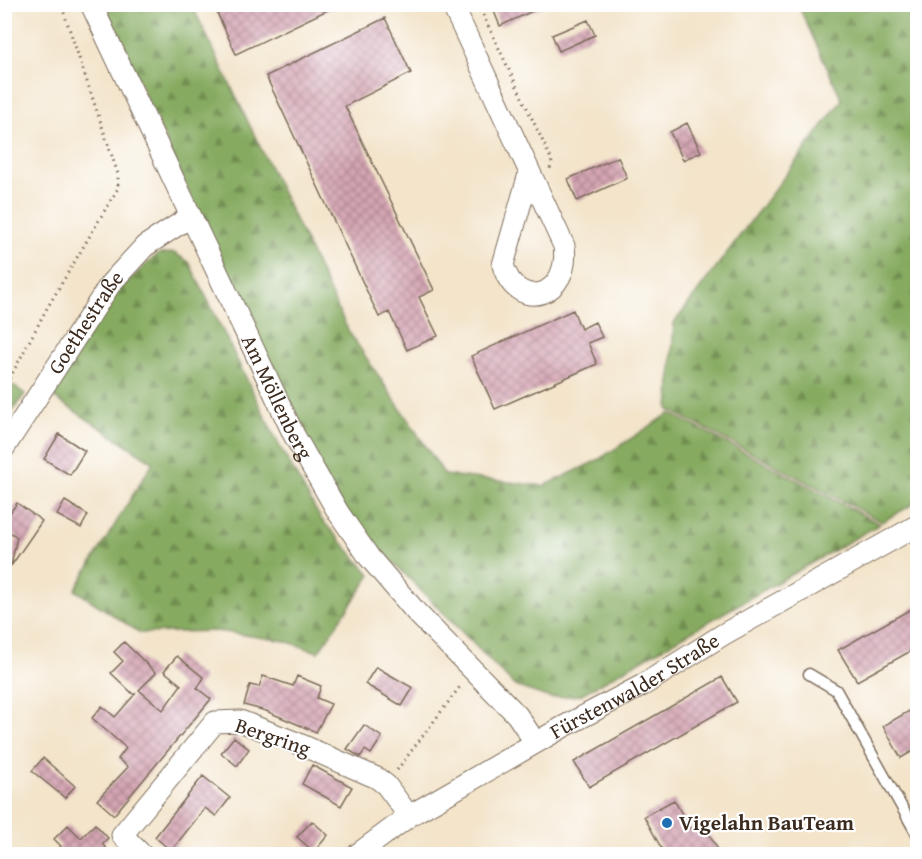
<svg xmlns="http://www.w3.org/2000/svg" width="922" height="859" font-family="'Gentium Book Plus',serif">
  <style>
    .forest { fill: url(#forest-firs); stroke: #606a3f; stroke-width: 1.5 }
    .building { fill: url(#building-cross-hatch) }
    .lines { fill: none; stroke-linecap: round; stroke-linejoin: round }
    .lane-casing { stroke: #7b6b5a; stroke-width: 13 }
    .street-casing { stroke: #7b6b5a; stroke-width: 23 }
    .path { stroke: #7b6b5a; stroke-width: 3; stroke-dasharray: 1.5 4.5; stroke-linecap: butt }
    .lane { stroke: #fff; stroke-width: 10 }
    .street { stroke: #fff; stroke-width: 21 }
    .poi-dot { fill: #1f6fb2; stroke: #fff; stroke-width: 2 }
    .labels { text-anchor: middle; stroke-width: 4.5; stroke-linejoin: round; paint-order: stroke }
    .street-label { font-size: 21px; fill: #3b2a1e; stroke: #fff }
    .poi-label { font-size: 21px; font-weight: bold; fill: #3b2a1e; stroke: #fff; text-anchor: start }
  </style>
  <defs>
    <pattern id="forest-firs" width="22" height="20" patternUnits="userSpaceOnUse" patternTransform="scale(1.5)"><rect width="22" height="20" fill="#86ab60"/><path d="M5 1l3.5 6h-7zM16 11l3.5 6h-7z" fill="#6f8b4f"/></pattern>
    <pattern id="building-cross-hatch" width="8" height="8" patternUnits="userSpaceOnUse" patternTransform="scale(1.5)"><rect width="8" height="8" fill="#d4a4b3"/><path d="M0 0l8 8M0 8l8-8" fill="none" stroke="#ad8691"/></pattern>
  </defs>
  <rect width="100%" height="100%" fill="#fff"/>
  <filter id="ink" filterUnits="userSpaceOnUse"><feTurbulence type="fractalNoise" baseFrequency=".0167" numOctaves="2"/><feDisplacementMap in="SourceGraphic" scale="12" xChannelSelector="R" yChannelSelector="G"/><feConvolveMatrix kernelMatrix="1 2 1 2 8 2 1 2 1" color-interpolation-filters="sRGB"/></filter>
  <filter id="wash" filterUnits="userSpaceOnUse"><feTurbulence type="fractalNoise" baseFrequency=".008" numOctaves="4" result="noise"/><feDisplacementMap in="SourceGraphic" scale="24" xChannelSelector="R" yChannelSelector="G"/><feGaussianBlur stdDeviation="1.35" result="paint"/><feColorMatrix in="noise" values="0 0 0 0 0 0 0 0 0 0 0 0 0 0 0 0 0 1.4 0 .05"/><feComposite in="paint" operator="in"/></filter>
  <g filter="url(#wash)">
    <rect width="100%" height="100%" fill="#f3e4ca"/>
    <!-- forest -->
    <path class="forest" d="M104,5H192L349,332L445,475L544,486L598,460L670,413L880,524L580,695L550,698L515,686L387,556L340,503L298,433Z
      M798,5H917V502L882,522L668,409L674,323L842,100Z
      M174,253L189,262L279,445L321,519L371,575L318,652L285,641L217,631L140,633L75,590L153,462L50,395L114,294L158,254Z
      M5,380L25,394L5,422Z"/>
    <g id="blocks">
      <!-- building -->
      <path class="building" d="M213,4H340L236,54Z
        M491,4H548L500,26Z
        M385,18L411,73L345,106L434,290L419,297L438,336L407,350L389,312L379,317L266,76Z
        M588,20L595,35L559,51L552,35Z
        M687,123L701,152L683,160L670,132Z
        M618,157L627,178L577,201L568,179Z
        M573,310L581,329L595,322L602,337L588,343L597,364L495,409L471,356Z
        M59,434L85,451L70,475L44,459Z
        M65,501L88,515L81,528L57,515Z
        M17,503L42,521L11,566L17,537L4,528V521Z
        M918,605V647L857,681L838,650Z
        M124,642L156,673L139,690L163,710L181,685L164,671L177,656L204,678L197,688L211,699L114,815L97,800L128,767L118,759L126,748L92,718L102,706L115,717L136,693L134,695L111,673L123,661L114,652Z
        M376,667L413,688L402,706L365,684Z
        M263,676L293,686L297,676L321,686L317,698L331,704L316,732L266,711L244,705L250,685L259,687Z
        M722,677L737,702L589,787L574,762Z
        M918,706V748L901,758L883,726Z
        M364,725L382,737L371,754L365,750L360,757L347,749Z
        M234,737L249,749L237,766L221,753Z
        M43,758L75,786L65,798L32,771Z
        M312,765L352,787L341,806L302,784Z
        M203,776L230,798L216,816L205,808L171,851L155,837Z
        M674,800L691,830L703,823L721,855H665L644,816Z
        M312,821L328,835L314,852L297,837Z
        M95,824L108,838L102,844L113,855H53L61,846L54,839L68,825L81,838Z"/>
    </g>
  </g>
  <g filter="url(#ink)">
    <use href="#blocks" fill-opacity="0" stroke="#7b6b5a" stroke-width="1.5"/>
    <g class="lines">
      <!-- lane casing -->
      <g class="lane-casing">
        <path id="lane" d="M809,674L836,690L918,836"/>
      </g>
      <!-- street casing -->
      <g class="street-casing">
        <g id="street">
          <path id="s1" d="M91,4L294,435L338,512L369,557L416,612L517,715L535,742"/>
          <path d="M452,4L564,246C571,297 517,314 503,265L529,174"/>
          <path id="s2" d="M4,448L111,283L145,246L190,217"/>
          <path d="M141,854L122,835L215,722L240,721L297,743L377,778L386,785L409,816"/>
          <path id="s3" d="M358,854L409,816L563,727L643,685L724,634L918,525"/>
        </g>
      </g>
      <!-- path -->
      <path class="path" d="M478,4L552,161L550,169
        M4,389L46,310L118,188V174L61,4
        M397,770L462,684"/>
      <!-- lane -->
      <use href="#lane" class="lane"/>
      <!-- street -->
      <use href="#street" class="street"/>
    </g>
  </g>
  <!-- markers -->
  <circle class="poi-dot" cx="667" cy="823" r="6"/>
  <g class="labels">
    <!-- street labels -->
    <g class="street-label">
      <text dy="7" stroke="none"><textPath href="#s2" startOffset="150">Goethestraße</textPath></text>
      <text dy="7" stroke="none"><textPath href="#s1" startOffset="435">Am Möllenberg</textPath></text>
      <text dy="7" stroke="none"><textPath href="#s3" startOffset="324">Fürstenwalder Straße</textPath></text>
      <text transform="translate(273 737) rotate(19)" y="7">Bergring</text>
    </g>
    <!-- poi labels -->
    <g class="poi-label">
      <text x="679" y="830">Vigelahn BauTeam</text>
    </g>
  </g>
  <!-- margin -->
  <rect width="922" height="859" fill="none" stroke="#fff" stroke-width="24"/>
</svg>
